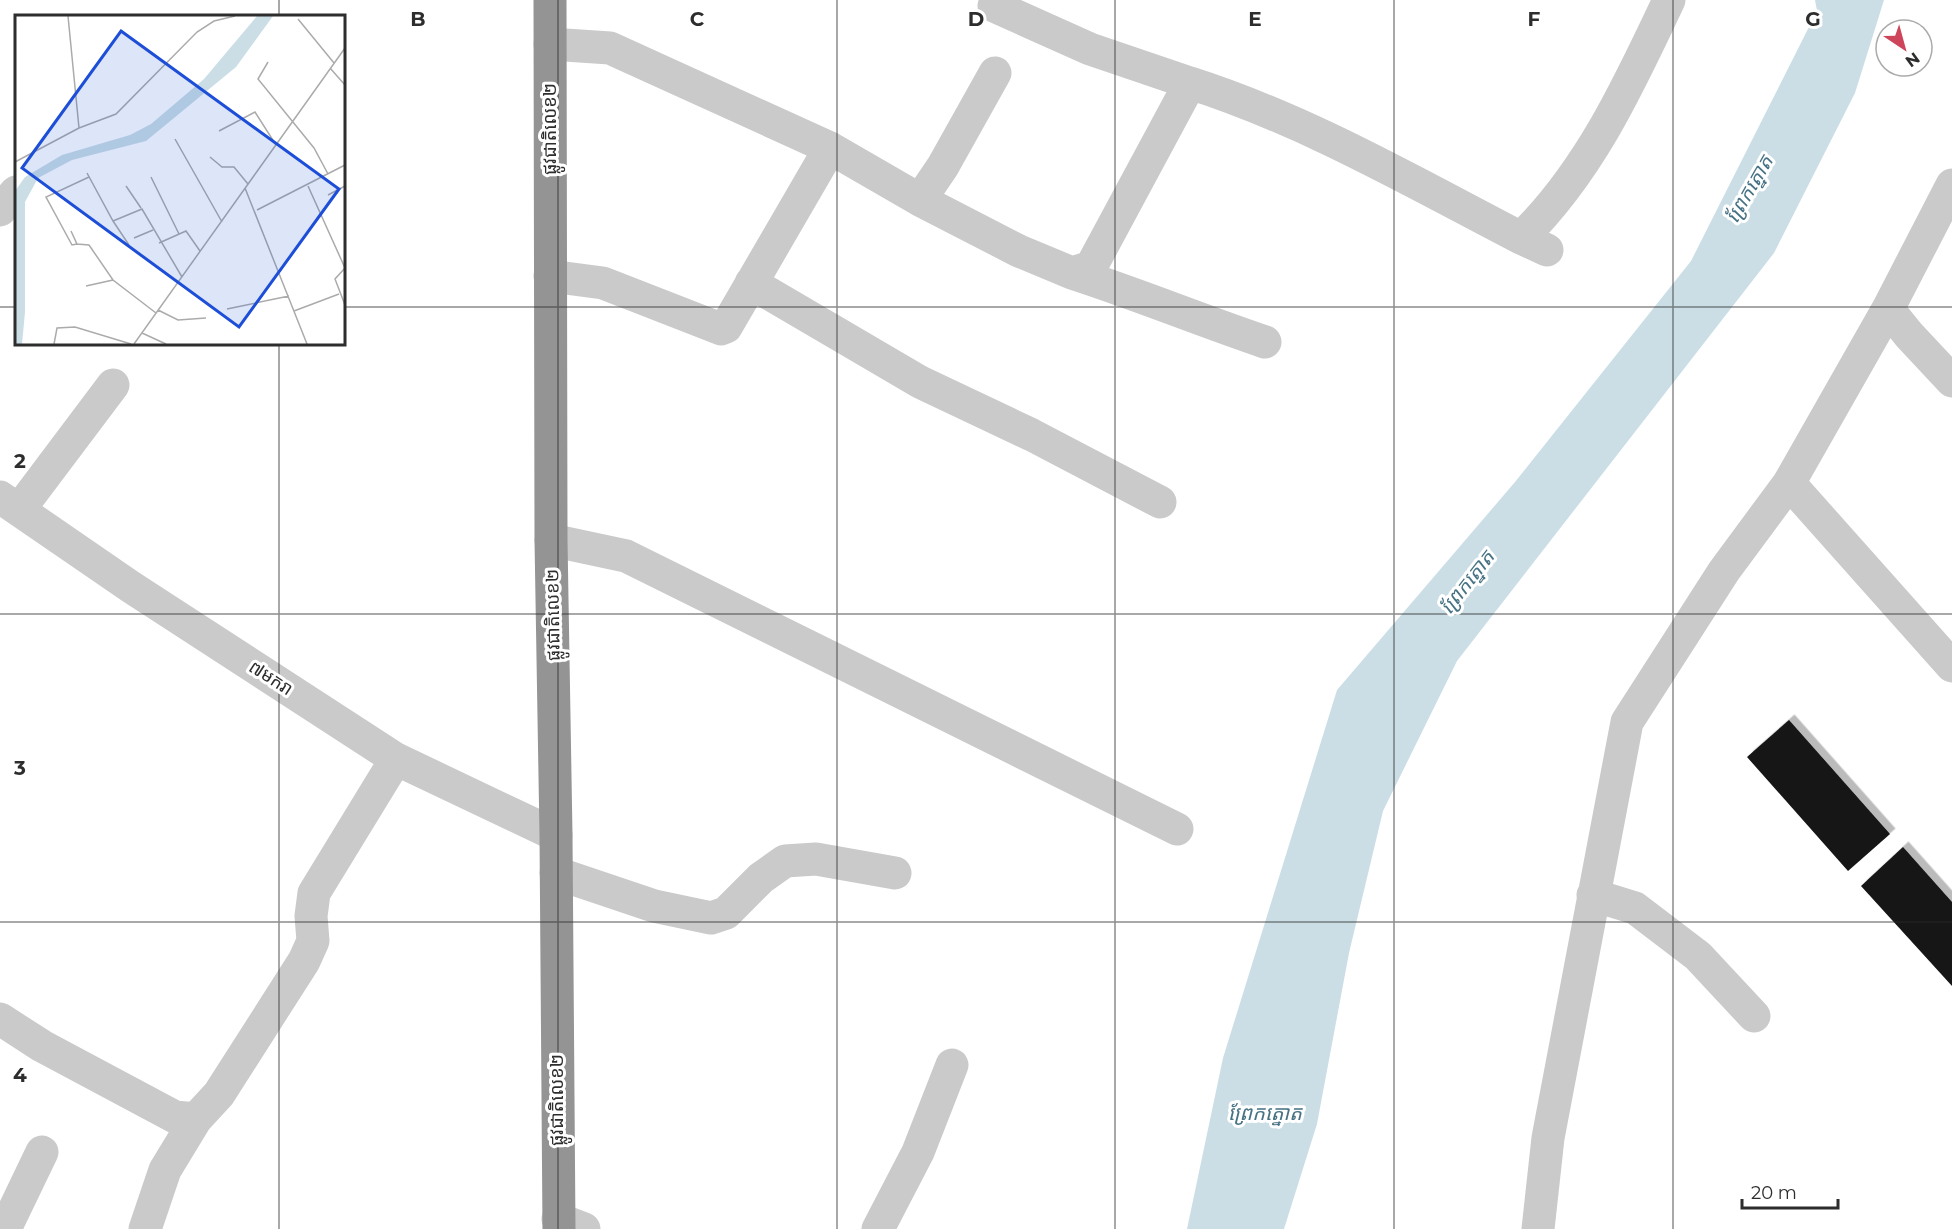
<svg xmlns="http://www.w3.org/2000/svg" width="1952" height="1229" font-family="Montserrat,'Noto Sans Khmer',sans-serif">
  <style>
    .water { fill: #cbdee6 }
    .building { fill: #141414; filter: url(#shadow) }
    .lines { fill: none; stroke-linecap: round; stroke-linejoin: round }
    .minor { stroke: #cacaca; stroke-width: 33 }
    .highway { stroke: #949494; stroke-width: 33 }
    .grid { fill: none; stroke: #2d2d2d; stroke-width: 1.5; stroke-opacity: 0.55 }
    .labels { text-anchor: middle; stroke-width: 6; stroke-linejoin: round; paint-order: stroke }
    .street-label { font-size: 18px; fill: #2d2d2d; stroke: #fff }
    .water-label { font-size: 20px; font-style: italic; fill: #467284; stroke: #fff }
    .inset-road { fill: none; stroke: #ababab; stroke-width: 1.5 }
    .view { fill: #1d4ed8; fill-opacity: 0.15; stroke: #1d4ed8; stroke-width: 3 }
    .inset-edge { fill: none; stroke: #2d2d2d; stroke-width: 3 }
    .grid-label { font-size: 20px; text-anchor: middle; font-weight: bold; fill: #2d2d2d; stroke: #fff; stroke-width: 6; stroke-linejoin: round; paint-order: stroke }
  </style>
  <defs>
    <filter id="shadow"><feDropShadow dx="5.5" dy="-5.5" stdDeviation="0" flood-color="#0004"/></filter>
  </defs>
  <rect width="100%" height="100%" fill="#fff"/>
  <!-- water -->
  <path class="water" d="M1815,0H1884L1855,93L1774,253L1457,661L1383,811L1349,953L1317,1124L1284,1229H1187L1223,1058L1337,690L1515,482L1691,261L1817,11Z"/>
  <!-- building -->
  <path class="building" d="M1789,720L1890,834L1848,871L1747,757Z
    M1903,847L1952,902V986L1861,886Z"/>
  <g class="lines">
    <!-- minor -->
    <path class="minor" d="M994,6L1090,49L1190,83
      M550,44L610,48L830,148L920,200L1019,251L1072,273L1091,267L1190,83C1306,120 1413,182 1521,238L1547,250
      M1952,185L1888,309L1789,483L1952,666
      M920,200L943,166L995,73
      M0,210L16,192
      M1521,238C1589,172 1629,85 1669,0
      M1072,273C1137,294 1200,320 1265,342
      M550,276L603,283L721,329L726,327L830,148
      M751,283L920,382L1032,435L1160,502
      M1888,309L1909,335L1952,381
      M0,497L131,587L396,759L556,835
      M19,510L113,385
      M551,540L626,556L1177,829
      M556,873L654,906L711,918L726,913L761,878L785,861L816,859L895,873
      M1593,895L1635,908L1698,956L1754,1016
      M0,1019L42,1046L175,1117L196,1119
      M558,1219L584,1229
      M5,1229L42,1152
      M145,1229L165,1170L196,1119L219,1094L304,961L313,941L311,916L314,893L396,759
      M878,1229L918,1152L952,1065
      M1538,1229L1548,1138L1627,722L1724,571L1789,483"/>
    <!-- highway -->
    <path class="highway" d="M550,0L551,540L556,835L559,1229"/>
  </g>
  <!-- grid -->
  <path class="grid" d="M279,0V16M558,0V1229M837,0V1229M1115,0V1229M1394,0V1229M1673,0V1229M0,307H16M344,307H1952M279,344V1229M0,614H1952M0,922H1952"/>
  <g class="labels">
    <!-- street labels -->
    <g class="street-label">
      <text transform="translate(550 129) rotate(-90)" y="6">ផ្លូវជាតិលេខ២</text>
      <text transform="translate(553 615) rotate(-91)" y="6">ផ្លូវជាតិលេខ២</text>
      <text transform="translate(271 678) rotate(33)" y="6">៧មករា</text>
      <text transform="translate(557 1100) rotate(-90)" y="6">ផ្លូវជាតិលេខ២</text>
    </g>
    <!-- water labels -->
    <g class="water-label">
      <text transform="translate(1749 189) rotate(-60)" y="7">ព្រែកត្នោត</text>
      <text transform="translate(1467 582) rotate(-52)" y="7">ព្រែកត្នោត</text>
      <text x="1265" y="1120">ព្រែកត្នោត</text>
    </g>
  </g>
  <!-- overview -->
  <g transform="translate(15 15)">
    <rect width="330" height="330" fill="#fff"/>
    <path d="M242,1H258L221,52L131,126L57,145L23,163L10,187V297L7,329H0V176L10,162L47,140L115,120L136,109L189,64Z" fill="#cbdee6"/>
    <path class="inset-road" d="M283,4L319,48M253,47L243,64L299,133L313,159M315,53L330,70M64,113L101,99L182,17L199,6L220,1M204,116L240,97L261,130M160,124L207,207M195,142L207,152H219L233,169M0,147L64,113L53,1M72,158L98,206L127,194L167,262M136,162L164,219M111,171L126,193M293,171L330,253L320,264L330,290M230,173L292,329M313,180L330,171M242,195L330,150M98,206L114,230M56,216L62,229L74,230L98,265L141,298M119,223L138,215M144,228L171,216L185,236M62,229L57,230L31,182L74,162M71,271L98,265M212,294L274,281M143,295L163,305L191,303M279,296L324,279M127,318L151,329M39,329L42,313L60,312L116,329M119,329L330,33"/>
    <path class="view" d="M106,16L324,174L224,312L7,153Z"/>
    <rect width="330" height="330" class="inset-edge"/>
  </g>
  <g class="grid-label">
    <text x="418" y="26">B</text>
    <text x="697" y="26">C</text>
    <text x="976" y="26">D</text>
    <text x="1255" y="26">E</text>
    <text x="1534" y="26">F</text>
    <text x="1813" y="26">G</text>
    <text x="20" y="468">2</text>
    <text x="20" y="775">3</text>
    <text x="20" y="1082">4</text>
  </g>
  <!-- north arrow -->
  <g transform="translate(1904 48) rotate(144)"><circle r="28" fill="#ffffff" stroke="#ababab" stroke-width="1.5"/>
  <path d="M0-4.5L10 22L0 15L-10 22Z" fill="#ce455b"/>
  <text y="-9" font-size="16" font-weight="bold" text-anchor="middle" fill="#2d2d2d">N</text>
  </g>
  <!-- scale -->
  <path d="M1742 1199v9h96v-9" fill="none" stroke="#2d2d2d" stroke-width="3"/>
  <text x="1751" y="1199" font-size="18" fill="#2d2d2d" stroke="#ffffff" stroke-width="4.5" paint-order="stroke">20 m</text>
</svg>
